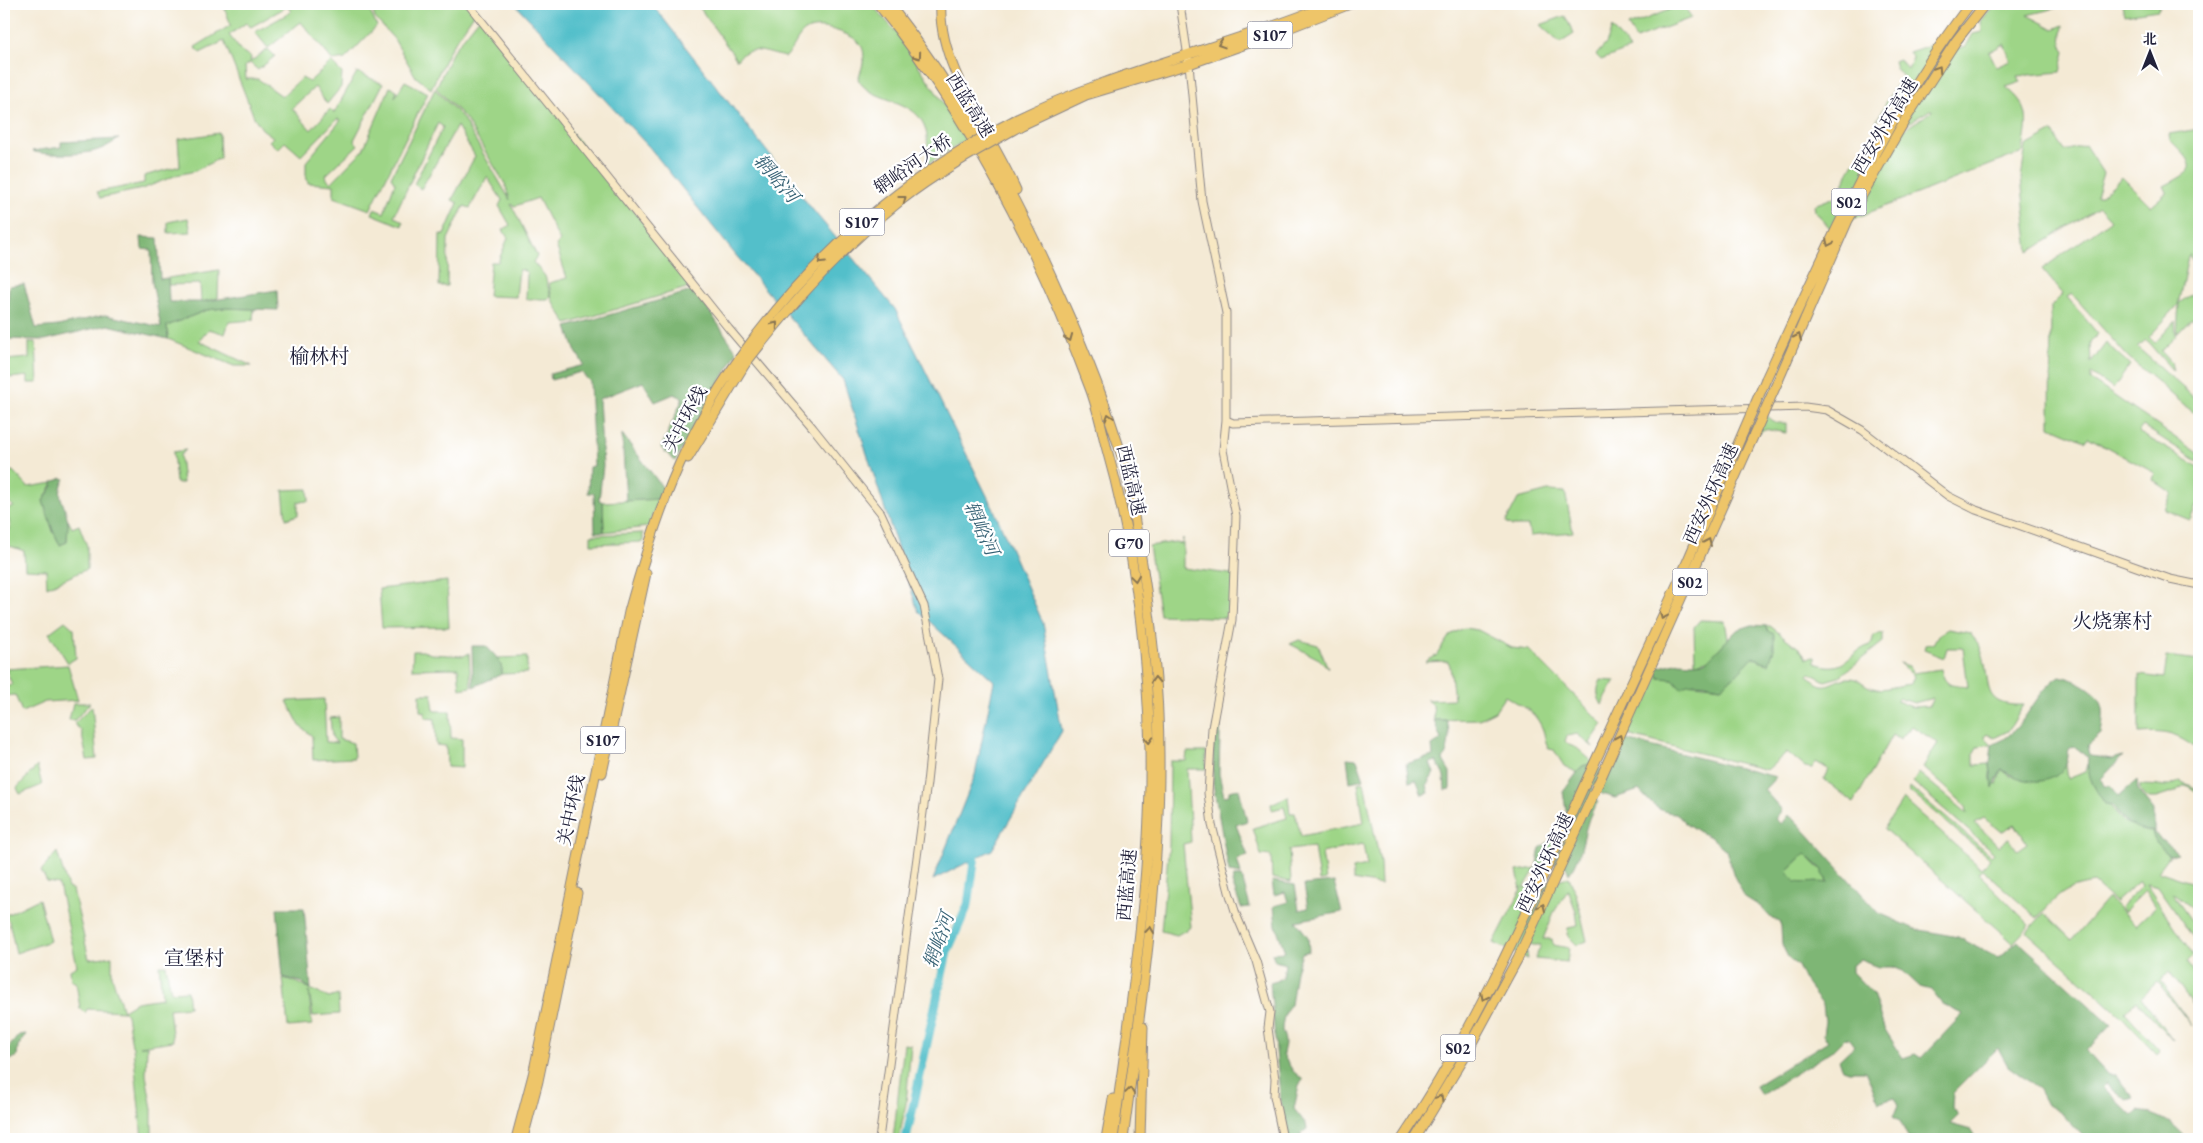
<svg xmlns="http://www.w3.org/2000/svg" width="2203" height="1143" font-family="'EB Garamond','Noto Serif SC',serif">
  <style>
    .green { fill: #9ed587; stroke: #607c61; fill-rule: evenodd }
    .forest { fill: #7eb674; stroke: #506c58; fill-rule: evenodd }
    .water { fill: #52bfca; stroke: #3a7082 }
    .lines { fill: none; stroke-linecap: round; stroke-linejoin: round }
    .river { stroke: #52bfca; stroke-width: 9 }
    .secondary-casing { stroke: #8b8688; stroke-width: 9 }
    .highway-casing { stroke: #8b8688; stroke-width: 11 }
    .secondary { stroke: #f8e8c3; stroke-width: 7 }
    .highway { stroke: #eec569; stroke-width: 9 }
    .highway-bridge-casing { stroke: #8b8688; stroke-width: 11; stroke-linecap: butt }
    .highway-bridge { stroke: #eec569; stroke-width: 9 }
    .oneway { stroke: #887452 }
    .labels { text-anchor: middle; stroke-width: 4.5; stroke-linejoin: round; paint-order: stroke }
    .shield { fill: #fff; stroke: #646476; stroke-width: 1 }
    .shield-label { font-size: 16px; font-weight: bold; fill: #22223b }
    .street-label { font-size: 18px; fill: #22223b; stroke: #fff }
    .water-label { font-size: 19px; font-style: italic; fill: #356174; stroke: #fff }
    .quarter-label { font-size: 20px; fill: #22223b; stroke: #fff }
  </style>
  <rect width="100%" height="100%" fill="#fff"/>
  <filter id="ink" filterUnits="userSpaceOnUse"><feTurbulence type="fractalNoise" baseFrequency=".02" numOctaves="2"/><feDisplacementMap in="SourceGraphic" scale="10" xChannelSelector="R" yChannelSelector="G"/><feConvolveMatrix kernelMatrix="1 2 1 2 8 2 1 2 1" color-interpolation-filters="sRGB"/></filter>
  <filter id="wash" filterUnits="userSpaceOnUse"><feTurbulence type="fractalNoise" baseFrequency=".0096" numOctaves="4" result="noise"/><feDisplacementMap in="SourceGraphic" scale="20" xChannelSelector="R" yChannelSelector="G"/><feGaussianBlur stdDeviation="1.12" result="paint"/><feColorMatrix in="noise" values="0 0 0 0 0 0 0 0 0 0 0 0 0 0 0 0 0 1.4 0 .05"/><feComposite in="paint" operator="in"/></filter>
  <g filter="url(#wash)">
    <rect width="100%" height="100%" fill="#f4ead5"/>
    <!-- green -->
    <path class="green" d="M231,4H366L377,26L345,59L333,61L301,22L268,48L255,32L291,12L288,6L251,27L246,23L229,35L241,51L251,57L250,62L268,49L275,56L258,70L250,63L245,66L246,79H258L282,96L302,78L309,82L331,62L342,73L341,87L327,104L315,87L292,108L311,130L330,109L334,113L357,72L383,84L354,140L358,145L326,175L327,179L331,183L363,150L390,87L397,90L395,97L405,81L428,93L370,210L334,197V185L308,183L306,176V162L341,120L337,119L301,156L285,142L278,149L269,141L273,137L262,129L254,117L224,41L200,53L195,47L231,25L224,7Z
      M369,4H470L476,11L450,49L431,89L416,77L394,39L375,18L372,8Z
      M697,4H871L897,33L967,139L928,164C927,152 929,136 924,125C912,97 869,102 858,79C870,49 864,39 834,30C826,28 815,26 807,30C797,35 794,49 786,57C770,55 749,42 737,60Z
      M1684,4L1691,18L1636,39L1628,26Z
      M1995,4H2055L2056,8L2027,15L2054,29L2063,25L2061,44L2065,52L2060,72L2018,76L2021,82L2006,87C2033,109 2027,121 2023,152L1830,228L1815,211L1814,205L1843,194L1844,182L1854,162L1867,156L1882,164L1900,132L1933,111L1930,110L1904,126L1913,107L1894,97L1876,122L1895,86L1904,78L1896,68L1894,61L1899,59L1908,69L1913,58L1909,52L1948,39L1960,48L1966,46L1973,34L1982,32L1981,21ZM2004,44L2011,61L1997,67L1989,52Z
      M2122,4H2161L2158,10L2124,15Z
      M1565,16L1574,34L1560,43L1540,25Z
      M480,17L693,286L567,324L552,300L549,283L567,278L556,245L560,241L538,198L515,206L511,204L537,256L533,262L545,276L551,297L547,299H526L527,272L519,269L516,297L488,296L491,262H498L508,238L503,230L510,225L499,206L502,200L487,177L470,208L464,206L448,239L447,286H439L440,234L444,235L458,203L452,200L475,156L457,126L421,189L414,184L443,127L438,123L394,216L403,222L402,226L372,214L374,209L384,213L395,183L391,177L435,89L462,117L510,200L505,184L465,118L436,88L453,51Z
      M1612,28L1630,49L1601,60L1596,55L1606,44Z
      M2199,129V270L2189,255L2190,254L2188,256L2178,305L2149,337L2155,343L2175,321L2176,336L2161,351L2171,362L2173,371L2146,340L2137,347L2199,402V407L2195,414L2128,357L2072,294L2067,297L2098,334L2090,343L2091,363L2106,343L2130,365L2113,389L2091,373V380L2199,454V462L2143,426L2138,432L2199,467V507L2196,506L2190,520L2165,510L2172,493L2153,480L2155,473L2088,437L2085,441L2050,426L2051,306L2063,294L2042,269L2111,220L2099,207L2029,252L2021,178L2026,146L2052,132L2065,151L2085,145L2103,173L2096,196H2101L2122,177L2151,206L2167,192L2164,186C2199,168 2197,167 2170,140L2169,134Z
      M219,133L220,158L195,171L177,175L142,189L100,198L97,192L144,183V176L180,166L178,139Z
      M188,218L191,232L168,233V222Z
      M219,270L218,298L201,302L200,284L168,285V278Z
      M2199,289V327L2192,318L2177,334L2179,303Z
      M224,308L254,309L253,320L229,322L225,334L209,329L199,341L252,366H234L168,339L167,326L207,310Z
      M29,342H36L38,383H28V376L10,378L5,360L29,358Z
      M1759,408C1769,416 1772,425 1786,423V433L1764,429L1760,433Z
      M186,450L180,455L183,483H176L173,452Z
      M13,471L28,487L53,483L43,501L53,531L60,545L67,542L68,520L72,528L79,525L87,546V569L47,587L46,570L25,569L24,551L4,544C4,525 18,538 4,509L14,507L4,497V472Z
      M308,489L309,501L298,502V515L286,519L283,490Z
      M1548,491L1565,492L1573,532L1530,536L1528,526H1512L1506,522L1518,499Z
      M659,499L648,527L604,532L603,502Z
      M643,533V542L591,544V535Z
      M1183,538V568L1238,575L1231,618L1160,615L1149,546L1175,542L1182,544Z
      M447,581L449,627L382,628L379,589Z
      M1700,620L1725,621L1728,639L1710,659L1696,663L1695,662L1694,627Z
      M65,621L74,629L76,658L68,663L49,633Z
      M1766,626H1770L1800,649L1807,658L1815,657V663C1847,675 1848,651 1871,645L1874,635L1883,633V642L1839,677L1825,681L1810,673L1808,675C1826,696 1831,678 1850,678C1860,678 1863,685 1872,688C1883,691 1899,685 1911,684L1914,676L1899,663L1909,666L1913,673L1941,669C1945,687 1952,685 1968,687L1963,648H1947L1944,658L1924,650L1925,645L1933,644L1938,635L1948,629L1970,633C1973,638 1979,643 1981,649C1993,681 1977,707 2024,705L2008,731L1994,738L1987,734L1985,737L1992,744L1978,746L1974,752V765L1990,764L1991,780L1997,785L2001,769L2010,776L2056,775L2066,764L2068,779L2085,772L2087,764L2093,785L2124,822L2144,831H2152C2154,843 2160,848 2170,855L2158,871L2199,885V914L2172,893L2199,932V946L2158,887L2146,884L2193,956L2187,962L2199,979V1013L2169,971L2160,981L2192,1026L2157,982L2141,997L2173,1041L2137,1001L2125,1012L2160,1051L2157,1054L2122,1017L2027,932L2044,913L2072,940L2108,898L2136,925L2155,907L2145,891L2124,912L2120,907L2142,886L2139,881L2115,902L2094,883C2062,888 2058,896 2037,918L1982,869L1978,873L2030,925L2013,943L1884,829L1903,799L1981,868L1990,859L1909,791L1910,787L1991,856L1994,853L1913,782L1919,773L1967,813L1966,806L1923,767L1938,743L1912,726L1900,739L1892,735L1854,803L1824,779L1828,769L1816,762L1812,768L1805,767L1787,752L1767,770L1623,734C1619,718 1625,712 1632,699C1637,691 1640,681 1644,672L1638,669L1656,668L1659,678L1674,679L1686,683L1721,687L1753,657L1767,664L1774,649L1766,629ZM1933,698L1929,706L1912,707L1897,701L1898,698L1914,703ZM1984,818L2001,832L2015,824L2027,843L2017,850L2009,838L1999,846L1975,823Z
      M1464,628L1478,630L1512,648L1529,650L1603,724L1590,743L1593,747L1577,734L1567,736L1565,741L1569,745L1577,748L1594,763L1582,766L1578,773L1564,766L1554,750L1549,749C1545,742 1545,736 1543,730C1535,710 1522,706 1505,696L1495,711L1479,719L1434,720L1433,704L1427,700L1454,699L1450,666L1448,661L1425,662L1436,656L1450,635Z
      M1299,640L1318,645L1328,668L1319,659L1290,644Z
      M413,651H423L431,654L464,656L469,653L471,687L460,689L458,668L412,669Z
      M527,657V673L502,674V669L496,658Z
      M2167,657L2199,661V751C2178,734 2166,731 2139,733V675L2164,678Z
      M68,665L78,700L45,702L22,712L15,695L4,696V687L12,685L6,669Z
      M1601,680L1615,681L1602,705C1597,696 1596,690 1601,680Z
      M420,694H432L434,711H450L451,738L462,739V768L447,767L446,746L436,745L435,719L425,718V712L420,711Z
      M324,699L326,742L337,743L332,737L330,718L339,717V739L353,743L354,758L313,760L312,736L300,726L287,701Z
      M73,703H90L75,720H69Z
      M92,706L97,759L87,760L81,730L74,724Z
      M1187,752H1206V769H1187L1191,842L1183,844L1191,927L1177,935L1161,931L1169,844L1170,761H1186Z
      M37,766L42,785L20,794L17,788Z
      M2181,781L2199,790V793L2186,785L2175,792L2156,798H2146L2140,791V785L2170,786Z
      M1364,782L1380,862L1381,885L1353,880V869L1367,866L1363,844L1322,853L1326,880L1319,881L1314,847L1289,850L1291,882L1272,878L1271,856L1261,855L1253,828L1287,818L1284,807L1272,810L1271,804L1288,796L1290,813H1295L1301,836L1364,823L1358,783Z
      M57,852L68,888L73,890L89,959L112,956V976L123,1011L87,1009L85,1013L80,1008L76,983L71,980L70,970L77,966L60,889L58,884L47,882L41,871Z
      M1805,854L1818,867L1824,870L1828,883C1816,881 1808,884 1795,882L1787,871Z
      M1536,868L1524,888L1569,877L1576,894L1587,941L1577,945L1567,935L1568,928L1578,926L1576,911L1568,890L1554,912L1543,939H1552L1553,945L1569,948L1567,962L1535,959L1541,945H1525L1528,959L1494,943L1521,890L1517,871Z
      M39,899L50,941L16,953L9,921L4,916Z
      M159,965H166L171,992L187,991L189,1007L169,1009L173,1041L140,1046H147L146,1075L152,1109V1139H142L133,1047L132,1046L127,1015L123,1010L136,1002L162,998Z
      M283,978C303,983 310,990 329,998L338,995L339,1014L313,1016L309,991L312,1025L288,1027Z
      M904,1044L911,1045L906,1104L899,1139H893Z"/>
    <!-- forest -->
    <path class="forest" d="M119,139C112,143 105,148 98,150C85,155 44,156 32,151L61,147V142Z
      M141,237L158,238L160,279L168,278L169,302H201L277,290L278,310L224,308L207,310L167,326L168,339L108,325L45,340L4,339V327H7L9,286L24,284L36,328L58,326L105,315L161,327L152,282L151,250L142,249Z
      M695,290L737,352L675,461L661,448L683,398L674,394L655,402L643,382L599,399L603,466L599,500L603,502L604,532H595L594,493H588L589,467L594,466L590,382L581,372L551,380L550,374L584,365L575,350L567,327Z
      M622,434L663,488L659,499L626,501Z
      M62,478L65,479C55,495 64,501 67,517C69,525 67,534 67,542L60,545L53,531L43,501L52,487L53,482Z
      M1752,625L1766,626V629L1774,634V649L1769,664L1753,657C1743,668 1733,678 1721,687C1709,685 1691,679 1681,688L1673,679L1659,678L1656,668L1679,662L1693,663L1706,662L1737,630Z
      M472,646H486C494,655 503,661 502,674L473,687Z
      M2060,676C2077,680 2100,690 2103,709C2104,717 2102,726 2101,734L2088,745L2090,756L2113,759L2123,756L2101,779L2104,786H2111L2119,796L2137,780L2138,791L2154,811V833L2178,853L2170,855C2160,848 2154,843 2152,831C2131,832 2124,820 2112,805L2105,804C2096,790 2085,775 2088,757L2074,746L2069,749C2068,753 2068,761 2066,764C2053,790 2019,782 2001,769L1993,789L1990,764L1992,744C2022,738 2033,692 2060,676Z
      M1221,695L1219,774L1224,796L1229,795V791L1239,789L1247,821L1236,825L1248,856L1237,859L1241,874L1229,872L1213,784V737Z
      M1434,720H1447C1450,733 1450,748 1443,760L1450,772V789L1445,790L1444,776L1436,761L1430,763L1434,773L1427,785L1429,793L1422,795L1416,780L1409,782L1406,764L1433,756L1432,746L1441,740Z
      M1622,739L1776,777L1764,790L1782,810L1775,819L1781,824L1788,815L1795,820L1879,913L1915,929L1958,937L1998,958L2018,941L2111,1025L2086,1051L2108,1075H2115L2134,1098L2127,1100L2106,1083L2103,1087L2133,1116L2138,1111C2157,1114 2176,1123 2186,1139H2086L2062,1114L2047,1105L2038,1088L2008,1066L1998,1048L1953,1093L1952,1107L1959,1115L1950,1124L1971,1130L1974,1135L1973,1139H1927L1928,1138L1909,1139L1900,1121L1893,1117L1898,1105L1894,1097L1879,1102L1865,1071H1849L1843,1069L1839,1060L1854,1046L1849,1039L1845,1038L1832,1051L1761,1095L1755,1086L1828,1041L1823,1035L1825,1021L1823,1005L1807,985L1798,966L1789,959L1782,945L1781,926L1779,921L1772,919L1761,907L1745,897L1734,876L1726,850L1711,837L1699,832L1684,822L1676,813C1658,813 1651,803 1639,790L1615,798L1602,794L1587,779L1592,787L1593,799L1598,802C1581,823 1586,855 1569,874L1566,866L1558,863L1536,868L1540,848L1557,836L1562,830L1570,832L1563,792L1582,766L1594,763L1606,775ZM1805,854L1823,870V874L1827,879L1828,883C1816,881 1808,884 1795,882L1787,871ZM1860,960L1878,967H1893L1903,971L1920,987L1931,990L1942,1004L1963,1014L1921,1058L1915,1054L1903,1058L1884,1028L1873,994L1852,972V965Z
      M1347,758L1357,759L1364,779L1350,782Z
      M1234,877H1242L1250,907L1241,908L1232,883Z
      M1272,881L1295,885L1299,910L1308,908L1304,885L1334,882L1342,912L1296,921L1308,937L1309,951L1302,953L1296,971L1291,1005C1285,1008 1282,1023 1282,1030C1283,1034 1285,1038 1285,1043C1285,1046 1283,1051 1283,1055L1293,1071L1303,1080L1299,1085L1294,1109L1306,1124L1307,1129L1301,1133V1139H1284L1270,983L1277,981L1283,977L1285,964L1275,961L1272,953L1285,952L1276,926L1274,906L1288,902L1285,892L1274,895Z
      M277,908H304L311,989L301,982L283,977Z
      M26,1034L18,1047L17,1056L4,1064V1053L19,1035Z"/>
    <!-- water -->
    <path class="water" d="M515,4H652L808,204L895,309L994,510L1043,623L1062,731L992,850L933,880L975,775L994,681L918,611L843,380L734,253L650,148Z"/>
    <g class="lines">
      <!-- river -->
      <path class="river" d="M906,1139L947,952L968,905L976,849"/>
    </g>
  </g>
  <g filter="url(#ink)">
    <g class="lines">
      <!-- secondary casing -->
      <g class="secondary-casing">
        <path id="secondary" d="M468,4L729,329L813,428L881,513L924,606L938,679L927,783L879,1139
          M1180,4L1189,64L1202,201L1226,313V420L1223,450L1236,516L1232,620L1212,728L1208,793L1212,825L1229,892L1236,914L1256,961L1270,1012L1268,1028L1275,1079L1274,1096L1283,1139
          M1226,420L1233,423L1805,407L1827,410L1862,430L1948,496L1976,510L2170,579L2199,585"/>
      </g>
      <!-- highway casing -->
      <g class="highway-casing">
        <path id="highway" d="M878,4C970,117 1039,251 1090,388C1097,406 1101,426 1106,446C1134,544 1147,647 1150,749C1152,880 1130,1010 1113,1139
          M889,4C961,96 1015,193 1062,300C1086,353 1107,407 1124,463C1130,486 1133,511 1137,534C1150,607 1159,681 1159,756C1160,884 1140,1012 1123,1139
          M941,4C937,65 992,135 1016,190
          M1015,120C1117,70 1228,47 1332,4
          M1020,126L1086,95L1189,64L1263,38L1350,4
          M1766,379C1826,250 1883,118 1970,4
          M1778,381L1848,220L1905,120L1956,41L1985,4
          M688,458L745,364
          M602,773L646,573
          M524,1134L538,1081L577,893
          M516,1139L533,1075L629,612C654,521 683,437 739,359
          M1106,1139L1113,1099
          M1140,1139L1143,1027
          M1402,1139C1478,1026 1532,900 1588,777
          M1415,1139L1463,1059L1518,958L1599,782"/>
      </g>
      <!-- secondary -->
      <use href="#secondary" class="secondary"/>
      <!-- highway -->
      <use href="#highway" class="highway"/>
      <!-- highway-bridge casing -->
      <g class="highway-bridge-casing">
        <path id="highway-bridge" d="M739,359C810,258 905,176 1015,120
          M745,364C791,304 840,249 900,201C937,172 979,149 1020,126
          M1588,777L1682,574L1766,379
          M1599,782L1778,381"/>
      </g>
      <!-- highway-bridge -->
      <use href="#highway-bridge" class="highway-bridge"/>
    </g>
    <!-- one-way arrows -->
    <defs><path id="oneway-chevron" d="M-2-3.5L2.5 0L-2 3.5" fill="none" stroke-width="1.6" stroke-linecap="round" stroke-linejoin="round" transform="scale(1.25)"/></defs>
    <g class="oneway">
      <use href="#oneway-chevron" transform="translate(1221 44) rotate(162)"/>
      <use href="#oneway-chevron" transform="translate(918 56) rotate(55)"/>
      <use href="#oneway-chevron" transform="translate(1938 69) rotate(-57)"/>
      <use href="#oneway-chevron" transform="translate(903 199) rotate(-37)"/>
      <use href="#oneway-chevron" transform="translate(1829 243) rotate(115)"/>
      <use href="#oneway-chevron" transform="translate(821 261) rotate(136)"/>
      <use href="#oneway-chevron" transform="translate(775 325) rotate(-51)"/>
      <use href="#oneway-chevron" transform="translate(1798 337) rotate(-66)"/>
      <use href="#oneway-chevron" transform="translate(1069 338) rotate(68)"/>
      <use href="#oneway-chevron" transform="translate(1109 417) rotate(-108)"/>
      <use href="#oneway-chevron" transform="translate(1708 542) rotate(-66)"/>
      <use href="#oneway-chevron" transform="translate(1135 578) rotate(82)"/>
      <use href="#oneway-chevron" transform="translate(1663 616) rotate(115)"/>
      <use href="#oneway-chevron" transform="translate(1155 680) rotate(-93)"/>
      <use href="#oneway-chevron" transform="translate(1619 738) rotate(-66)"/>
      <use href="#oneway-chevron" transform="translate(1149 740) rotate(87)"/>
      <use href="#oneway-chevron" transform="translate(1542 907) rotate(-65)"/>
      <use href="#oneway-chevron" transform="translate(1150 930) rotate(-84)"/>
      <use href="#oneway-chevron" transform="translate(1484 997) rotate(117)"/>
      <use href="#oneway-chevron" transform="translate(1130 1091) rotate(-82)"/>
      <use href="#oneway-chevron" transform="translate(1440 1098) rotate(-59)"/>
    </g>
  </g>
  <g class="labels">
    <!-- shield labels -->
    <g class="shield">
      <rect x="1247.5" y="21.5" width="45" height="27" rx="4"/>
      <rect x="1831.5" y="188.5" width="35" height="27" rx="4"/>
      <rect x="839.5" y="208.5" width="45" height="27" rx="4"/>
      <rect x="1109" y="529.5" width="40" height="27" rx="4"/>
      <rect x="1672.5" y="568.5" width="35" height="27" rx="4"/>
      <rect x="580.5" y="726.5" width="45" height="27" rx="4"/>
      <rect x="1440.5" y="1034.5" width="35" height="27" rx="4"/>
    </g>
    <g class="shield-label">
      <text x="1270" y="41">S107</text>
      <text x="1849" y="208">S02</text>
      <text x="862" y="228">S107</text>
      <text x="1129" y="549">G70</text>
      <text x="1690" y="588">S02</text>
      <text x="603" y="746">S107</text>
      <text x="1458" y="1054">S02</text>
    </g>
    <!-- street labels -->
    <g class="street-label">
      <text transform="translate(970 105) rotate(58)" y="6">西蓝高速</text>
      <text transform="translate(1885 126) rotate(-59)" y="6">西安外环高速</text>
      <text transform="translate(913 164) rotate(-35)" y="6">辋峪河大桥</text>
      <text transform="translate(685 419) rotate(-62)" y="6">关中环线</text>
      <text transform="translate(1131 480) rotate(77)" y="6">西蓝高速</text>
      <text transform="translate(1711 494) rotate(-66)" y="6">西安外环高速</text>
      <text transform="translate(571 810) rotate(-78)" y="6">关中环线</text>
      <text transform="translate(1545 863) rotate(-65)" y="6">西安外环高速</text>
      <text transform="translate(1127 885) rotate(-85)" y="6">西蓝高速</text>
    </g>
    <!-- water labels -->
    <g class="water-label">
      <text transform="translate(777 178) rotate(49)" y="7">辋峪河</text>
      <text transform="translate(982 528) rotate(66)" y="7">辋峪河</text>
      <text transform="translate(938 940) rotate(-71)" y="7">辋峪河</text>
    </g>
    <!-- quarter labels -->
    <g class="quarter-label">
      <text x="319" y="363">榆林村</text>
      <text x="2112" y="628">火烧寨村</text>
      <text x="194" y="965">宣堡村</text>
    </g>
  </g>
  <!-- margin -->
  <rect width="2203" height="1143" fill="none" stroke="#fff" stroke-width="20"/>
  <!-- north arrow -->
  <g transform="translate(2150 52)" stroke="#ffffff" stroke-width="4" paint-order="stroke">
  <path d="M0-4L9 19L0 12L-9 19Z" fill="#22223b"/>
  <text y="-8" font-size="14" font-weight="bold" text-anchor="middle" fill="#22223b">北</text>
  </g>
</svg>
